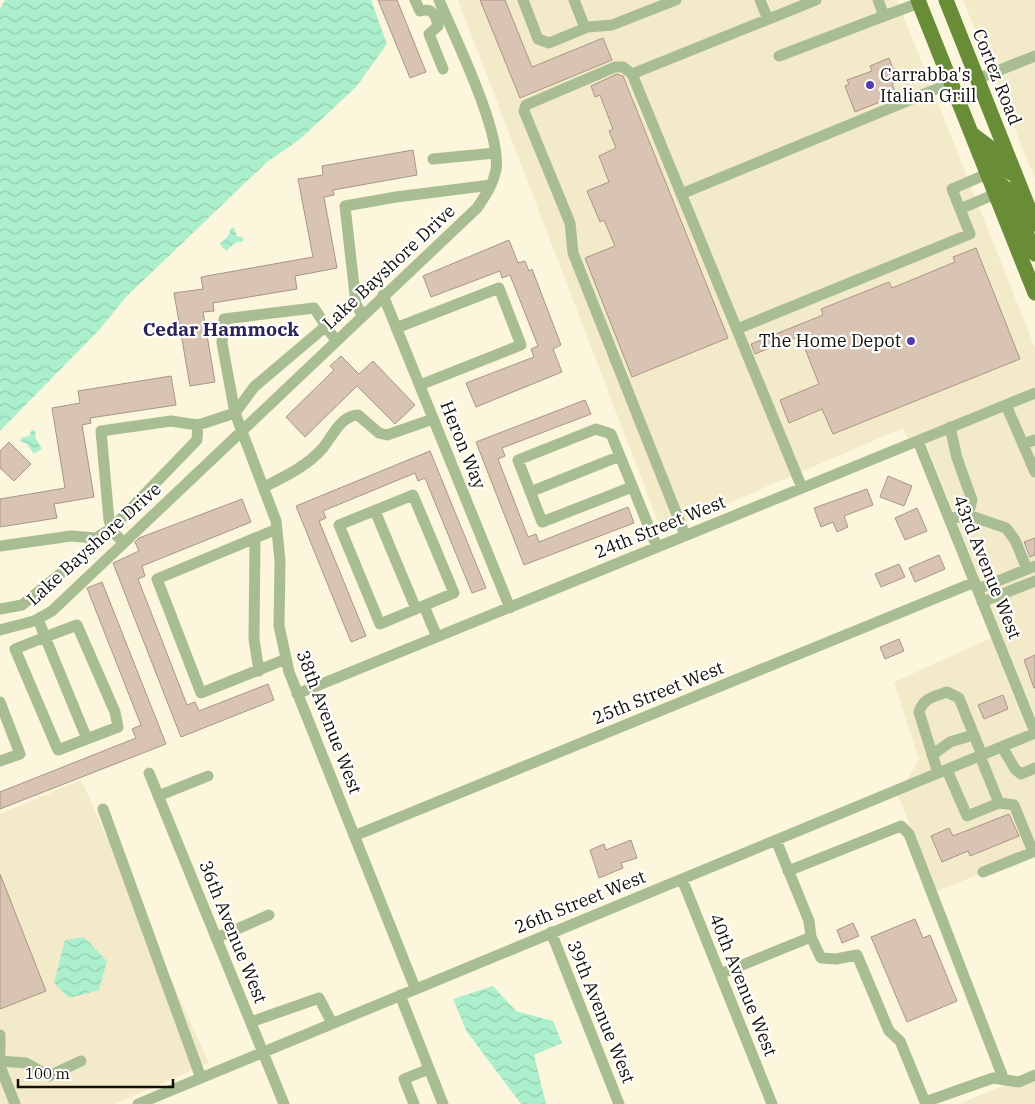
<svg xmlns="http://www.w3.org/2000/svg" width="1035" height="1104" font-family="'IBM Plex Serif',serif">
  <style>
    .built { fill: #f3eaca }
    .water { fill: url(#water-waves) }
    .building { fill: #d9c4b3; stroke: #a99585 }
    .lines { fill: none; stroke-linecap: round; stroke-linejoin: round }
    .minor { stroke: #a9bd92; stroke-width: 11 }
    .major { stroke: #698c37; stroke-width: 15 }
    .poi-dot { fill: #533bb2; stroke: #fff; stroke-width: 2 }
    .labels { text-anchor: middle; stroke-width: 4.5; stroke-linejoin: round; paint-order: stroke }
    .poi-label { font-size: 18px; fill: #131109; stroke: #fff; text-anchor: start }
    .street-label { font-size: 18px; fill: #131109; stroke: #fff }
    .neighbourhood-label { font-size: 19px; font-weight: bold; fill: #2b215b; stroke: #fff }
  </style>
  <defs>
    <pattern id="water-waves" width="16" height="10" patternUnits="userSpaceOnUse" patternTransform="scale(1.25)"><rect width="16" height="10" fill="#acefcd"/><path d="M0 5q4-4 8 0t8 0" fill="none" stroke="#93ccaf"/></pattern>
  </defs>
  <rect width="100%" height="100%" fill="#fcf6dd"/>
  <!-- built -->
  <path class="built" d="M458,0H754L765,26L776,22L767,0H897L1035,348V387L908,439L903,428L662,532Z
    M963,0H1035V179Z
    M1035,399V717L926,443Z
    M991,638L1027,731L906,781L919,760L894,682Z
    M1035,739V852L937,891L898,796Z
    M81,780L209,1063L115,1104H0V814Z
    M1035,1081V1104H959L1013,1082L1016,1089Z"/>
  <!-- water -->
  <path class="water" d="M5,0H371L387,44L356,87L299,140L267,162L126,297L99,330L0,431V9Z
    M231,228H234L237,236L244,238L243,241L235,243L226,251L220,244L228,236Z
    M32,430L35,431L36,439L42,449L34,454L27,444L20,441L21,438L29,436Z
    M84,937L107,961L99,990L69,998L54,983L65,940Z
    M493,986L516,1011L553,1021L562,1043L534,1055L546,1104H521L467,1032L453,999Z"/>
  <!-- building -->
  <path class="building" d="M378,0H397L426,72L410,78Z
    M480,0H505L532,67L603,38L612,60L520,98Z
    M889,58L898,81L892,84L897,95L855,112L845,86L849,84L847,80L872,71L870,66Z
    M617,74L623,76L728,338L632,377L585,258L615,246L604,220L600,222L587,191L609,182L599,156L616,148L609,131L613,129L600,95L595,97L591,86Z
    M413,150L417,175L333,190L334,195L324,197L337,268L295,276L297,289L213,303L214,311L203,312L215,382L190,386L174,293L203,289L201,277L313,257L298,179L323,175L322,166Z
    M509,240L518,263L525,261L529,271L532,269L561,345L553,349L562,372L476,407L466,383L534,357L531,349L538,346L510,275L502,278L500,271L431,297L423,276Z
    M976,248L1020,359L833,434L822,409L789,423L780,400L819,384L800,336L755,354L751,344L823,315L821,309L889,282L892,288L955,262L953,257Z
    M341,356L359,374L373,361L415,405L395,424L357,386L305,437L286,417L334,370L330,366Z
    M171,376L176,405L90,418L91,423L82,425L94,497L54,504L57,518L0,527V499L65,488L52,408L80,403L78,391Z
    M585,400L591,414L502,448L505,456L498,459L528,537L536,534L539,542L628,507L634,523L524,565L476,442Z
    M9,442L31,464L14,481L0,468V451Z
    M430,451L486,588L472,593L425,478L418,481L415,473L323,511L326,518L319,521L366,636L351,642L296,506Z
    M888,476L912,486L904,506L880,497Z
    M867,489L873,505L844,516L848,527L837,532L833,522L821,527L814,508Z
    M242,499L251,522L142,566L145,576L138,579L187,705L195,702L199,711L268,684L274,700L181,737L113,563L139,551L135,542L139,538Z
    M917,508L927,531L905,540L895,518Z
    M1035,538V555L1030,557L1024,542Z
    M939,555L945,569L915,582L909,568Z
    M899,564L905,577L881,587L875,574Z
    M102,582L166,744L0,809V792L136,738L132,729L141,725L87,588Z
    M899,639L904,651L885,659L880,647Z
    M1035,655V688H1034L1024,660Z
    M1003,695L1008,709L984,719L978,705Z
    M1009,814L1019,836L970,856L968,851L942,862L931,836L949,828L953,836Z
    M631,840L637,858L621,863L623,868L599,878L590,850L604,844L606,850Z
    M0,874L46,991L0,1009Z
    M915,919L923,938L930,935L957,1001L907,1022L871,937Z
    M853,923L859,936L842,943L837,930Z"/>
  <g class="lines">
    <!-- minor -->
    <path class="minor" d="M415,0L420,11C429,9 432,10 436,18L444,15
      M523,0L538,39L549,43L588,27L612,25L676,0
      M574,0L585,28
      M760,0L768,19
      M878,0L884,16L919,3
      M436,18L438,26L429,34L443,69
      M779,56L884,16
      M632,74L623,67H615L526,105L524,111L570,223L573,253L685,535
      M977,79L1035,56
      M433,159L495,153
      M681,194L951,83
      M960,209L952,189L987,174
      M383,295L510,608
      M362,315L356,304L345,206L396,197L491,185
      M396,328L499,288L521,345L420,385
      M737,329L970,234L960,209L995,194
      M336,341L314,308L224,319L222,343L235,413L276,521L280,561L279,626L289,672L415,988
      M1006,405L1035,472
      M950,427L957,458L972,500L968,515
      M1023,444L1035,440
      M264,487C284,477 307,466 322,449C333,436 340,416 358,415L379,433L387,435L433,419
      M632,487L542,522L518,460L596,429L611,434L657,547
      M802,488L632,74L816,0
      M530,492L620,456
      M413,495L454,593L380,624L339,525Z
      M375,511L416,609
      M949,519L968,515L1006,528L1015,540L1027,569
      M277,529L157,579L201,693L286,659
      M255,539L254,639L259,671
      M124,543L113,532L109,520L101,431L171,421L198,425L235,413L254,387L326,326
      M0,546L71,536L96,538L112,528L197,440L198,425
      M978,589L1035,566
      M982,602L1035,581
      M424,606L437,637
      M0,609L22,605L86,553L96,538
      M38,619L45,637L15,649L58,750L118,727L115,712L77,625L45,637L87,739
      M0,630L34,621L52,611L477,208C485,196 493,185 496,170C502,133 455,38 439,0
      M297,694L1035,393
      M0,702L20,754L0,761
      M1002,747L1015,769L1021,774L1035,768
      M932,755L950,742L973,735
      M947,770L967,816L999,803L980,756
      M149,773L284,1104
      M938,773L919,712C923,698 935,696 947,692L959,698L982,755
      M158,796L208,776
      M103,809L201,1078
      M354,836L975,582
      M788,871L901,826L909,834L1004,1080
      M983,872L1033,852L1014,805L999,803
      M682,879L772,1104
      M551,932L619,1104
      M811,937L821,958L836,959L857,955L889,1031L900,1041L925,1102L993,1078L1019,1082L1035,1075
      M216,938L269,915
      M720,974L811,937L809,921L776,840
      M400,995L443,1104
      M251,1022L319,998L332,1023
      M0,1035V1054
      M0,1061L26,1063L49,1076L81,1061
      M0,1066L15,1104
      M138,1104L1035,733L918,441
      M414,1104L404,1079L429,1069"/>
    <!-- major -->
    <path class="major" d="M918,0L1035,293
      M946,0L1035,224
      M972,134L988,146L998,164L1011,173L1014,172
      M989,175L1009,191L1035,254"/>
  </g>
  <!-- markers -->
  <g class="poi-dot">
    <circle cx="870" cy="85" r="5"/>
    <circle cx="911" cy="341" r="5"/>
  </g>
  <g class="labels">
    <!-- poi labels -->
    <g class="poi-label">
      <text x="880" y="81">Carrabba's<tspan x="880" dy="21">Italian Grill</tspan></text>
      <text x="901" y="347" text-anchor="end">The Home Depot</text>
    </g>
    <!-- street labels -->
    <g class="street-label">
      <text transform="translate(997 77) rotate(68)" y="6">Cortez Road</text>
      <text transform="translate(389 267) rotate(-43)" y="6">Lake Bayshore Drive</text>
      <text transform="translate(463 445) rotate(68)" y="6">Heron Way</text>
      <text transform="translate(660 527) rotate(-22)" y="6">24th Street West</text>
      <text transform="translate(94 544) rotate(-42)" y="6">Lake Bayshore Drive</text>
      <text transform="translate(987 567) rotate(68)" y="6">43rd Avenue West</text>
      <text transform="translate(658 693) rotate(-22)" y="6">25th Street West</text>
      <text transform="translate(329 722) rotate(69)" y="6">38th Avenue West</text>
      <text transform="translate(580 902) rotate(-22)" y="6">26th Street West</text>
      <text transform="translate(233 932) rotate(68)" y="6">36th Avenue West</text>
      <text transform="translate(743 985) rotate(68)" y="6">40th Avenue West</text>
      <text transform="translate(601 1012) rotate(68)" y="6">39th Avenue West</text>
    </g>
    <!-- neighbourhood labels -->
    <g class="neighbourhood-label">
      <text x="221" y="336">Cedar Hammock</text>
    </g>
  </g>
  <!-- scale -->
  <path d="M18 1079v8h155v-8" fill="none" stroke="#131109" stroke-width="2.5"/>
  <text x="25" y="1079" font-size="15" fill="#131109" stroke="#ffffff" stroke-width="4" paint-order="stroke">100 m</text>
</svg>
